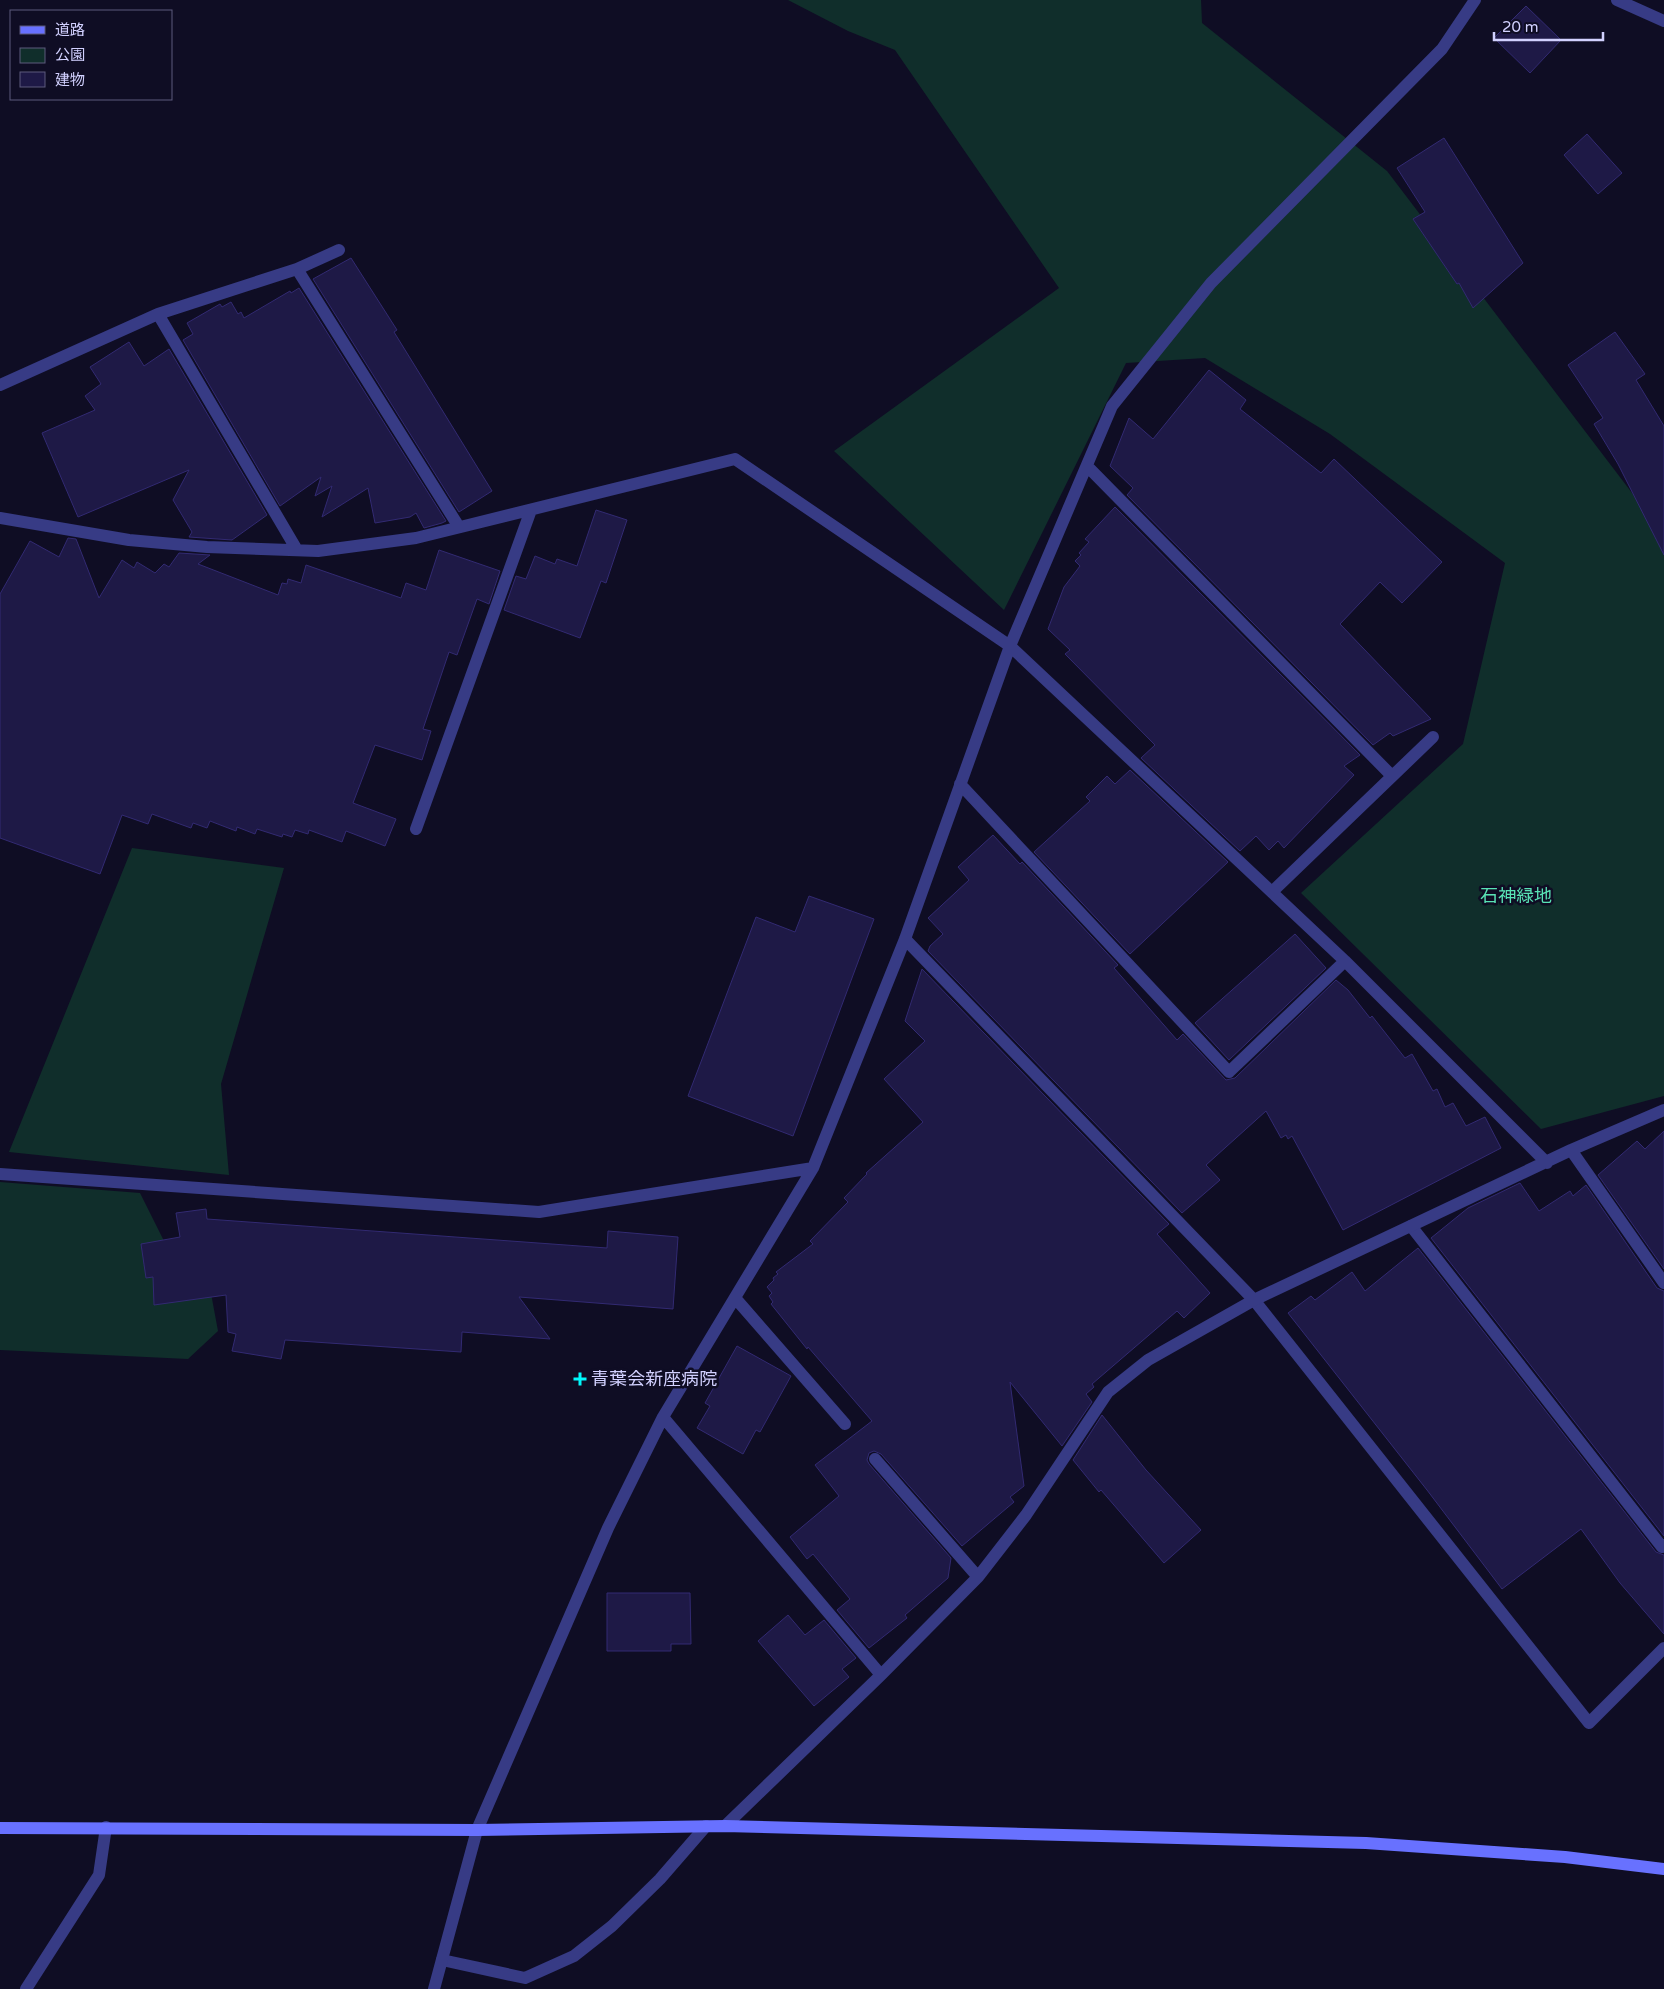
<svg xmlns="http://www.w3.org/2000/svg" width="1664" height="1989" font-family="'Varela Round','Noto Sans JP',sans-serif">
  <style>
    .green { fill: #102e2b }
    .building { fill: #1e1946; stroke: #322a72 }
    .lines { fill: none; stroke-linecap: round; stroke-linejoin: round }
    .lane { stroke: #373b85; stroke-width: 12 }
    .street { stroke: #373b85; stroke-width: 12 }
    .secondary { stroke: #6871ff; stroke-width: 12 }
    .poi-dot { fill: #00f8fc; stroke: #0f0d24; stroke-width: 2 }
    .labels { text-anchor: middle; stroke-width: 5; stroke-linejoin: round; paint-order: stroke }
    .park-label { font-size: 18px; fill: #59e3b5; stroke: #0f0d24 }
    .poi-label { font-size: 18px; fill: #d2d1ff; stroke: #0f0d24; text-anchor: start }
  </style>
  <rect width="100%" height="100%" fill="#0f0d24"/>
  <!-- green -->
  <path class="green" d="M788,0H1201L1202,23L1387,171L1664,535V1096L1541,1129L1301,893L1463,744L1505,563L1330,434L1205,358L1126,363L1004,610L834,451L1059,288L895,50L848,31Z
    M132,848L284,868L221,1084L229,1175L9,1152Z
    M0,1182L140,1193L177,1267L210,1288L218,1331L188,1359L0,1350Z"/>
  <!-- building -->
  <path class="building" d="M1526,6L1561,40L1530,73L1494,38Z
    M1587,134L1622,173L1598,194L1564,155Z
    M1444,138L1523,263L1473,308L1459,283L1457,284L1413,219L1425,212L1397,168Z
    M351,258L397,330L394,332L492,491L459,512L313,279Z
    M299,288L446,521L442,523L424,528L416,513L410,517L375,523L368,488L322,517L332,486L315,496L321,477L280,506L183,340L193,334L187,323L220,304L222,307L231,302L238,314L241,312L244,318L290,291L291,293Z
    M1615,332L1645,374L1636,380L1664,426V555L1618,464L1594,424L1603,418L1568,365Z
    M129,342L144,366L169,349L267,515L232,540L189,537L192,532L173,500L189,470L78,517L42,433L95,410L85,396L101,384L90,367Z
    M1209,370L1246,400L1240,409L1321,473L1334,459L1442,562L1402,603L1380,582L1340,624L1431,719L1393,736L1390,733L1373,745L1127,495L1133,488L1110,466L1129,418L1153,439Z
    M1115,507L1360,755L1344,766L1354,775L1284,848L1278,841L1269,850L1256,836L1240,851L1141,758L1155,745L1065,654L1070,650L1048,629L1064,587L1080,566L1075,561L1081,555L1079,553L1089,542L1085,539Z
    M596,510L627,520L606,583L601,581L580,638L504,610L516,576L526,579L535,556L555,564L557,559L577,566Z
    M68,538L76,539L99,598L122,560L134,568L137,562L155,573L164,564L169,567L179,553L210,555L198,564L278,595L282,583L287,584L288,579L301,583L306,565L401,598L406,583L426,590L439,550L500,571L489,604L477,599L457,655L449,652L423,729L431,731L422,760L375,745L353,803L396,819L385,846L346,831L342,842L309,830L308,834L295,830L292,837L283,834L282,837L257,829L255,834L237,827L236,831L210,821L207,828L193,823L191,828L152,814L148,824L122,815L100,874L0,838V594L30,541L59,557Z
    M1130,770L1228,862L1130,954L1034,852L1090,801L1086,797L1107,776L1115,784Z
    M993,835L1020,864L1022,862L1118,965L1114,968L1177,1040L1183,1034L1226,1080L1235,1078L1336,980L1348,990L1370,1018L1372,1016L1405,1058L1412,1054L1433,1091L1437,1089L1445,1107L1453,1103L1466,1126L1485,1117L1501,1148L1343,1230L1292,1136L1288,1139L1286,1135L1281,1138L1266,1111L1206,1165L1220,1180L1182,1213L928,951L930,946L943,934L928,918L969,880L958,867Z
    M809,896L874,919L793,1136L688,1096L756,917L795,932Z
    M1295,934L1326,968L1229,1060L1195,1023Z
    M922,969L1169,1224L1157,1234L1210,1293L1184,1318L1177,1311L1092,1384L1094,1387L1086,1394L1092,1402L1062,1446L1010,1382L1024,1486L1010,1497L1014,1502L962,1546L881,1454L874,1451L869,1453L867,1460L869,1464L951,1558L948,1578L905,1615L907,1618L869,1648L837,1610L850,1599L813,1554L807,1559L790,1537L839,1496L815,1465L872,1421L808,1347L807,1349L771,1304L773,1302L769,1296L772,1293L767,1287L774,1280L773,1278L778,1274L776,1272L813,1244L810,1241L848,1202L844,1198L867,1174L866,1173L923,1122L884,1079L925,1041L905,1021Z
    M1664,1131V1269L1598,1175L1637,1141L1645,1149Z
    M1520,1183L1539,1211L1570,1191L1573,1196L1586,1185L1657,1288L1664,1291V1536L1431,1238L1468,1208Z
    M206,1209L207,1219L607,1248L608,1231L678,1237L673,1309L519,1297L550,1339L462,1332L461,1352L285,1340L281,1359L232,1351L236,1334L228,1332L226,1295L154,1305L153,1277L146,1278L141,1244L180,1237L176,1213Z
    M1418,1248L1656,1552L1664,1555V1634L1620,1583L1581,1529L1502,1589L1427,1490L1288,1313L1311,1296L1315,1300L1352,1272L1365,1291Z
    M737,1346L791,1376L760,1432L756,1430L743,1454L697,1428L710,1406L705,1403Z
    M1102,1415L1146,1470L1201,1530L1164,1563L1101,1490L1099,1492L1073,1460Z
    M607,1593H690L691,1644H671V1651H607Z
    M788,1615L805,1635L824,1620L856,1658L842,1669L849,1677L814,1706L758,1641Z"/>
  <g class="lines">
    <!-- lane -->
    <path class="lane" d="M1411,1226L1662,1547L1664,1545
      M1254,1300L1589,1723L1664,1648
      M442,1960L525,1978L574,1956L612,1926L660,1879L706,1826"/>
    <!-- street -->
    <path class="street" d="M1617,0L1664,21
      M297,269L459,527
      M158,314L297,550
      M0,385L158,314L297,269L339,250
      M1087,466L1392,776
      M0,518L129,540L207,547L318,551L416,538L735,459L1010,646L1345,961L1547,1163
      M960,784L1229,1072L1345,961
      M416,829L531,510
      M1272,892L1433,737
      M905,939L1254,1300
      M1571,1150L1664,1283
      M0,1174L539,1212L813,1168
      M736,1299L845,1424
      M663,1417L881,1675
      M875,1459L978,1577
      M725,1826L881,1675L978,1577L1026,1515L1108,1392L1148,1360L1254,1300L1571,1150L1664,1110
      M26,1989L99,1875L106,1827
      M434,1989L477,1830L608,1528L663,1417L813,1168L905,939L1010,646L1112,406L1211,283L1442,49L1475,0"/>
    <!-- secondary -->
    <path class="secondary" d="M0,1828L477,1830L725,1826L1366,1843L1565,1857L1664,1869"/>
  </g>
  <!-- markers -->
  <path class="poi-dot" d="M577.5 1371.5h5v5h5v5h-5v5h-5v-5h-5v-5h5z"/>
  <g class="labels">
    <!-- park labels -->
    <g class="park-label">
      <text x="1516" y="902">石神緑地</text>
    </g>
    <!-- poi labels -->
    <g class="poi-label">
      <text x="591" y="1385">青葉会新座病院</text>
    </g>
  </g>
  <!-- legend -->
  <rect x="10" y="10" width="162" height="90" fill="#0f0d24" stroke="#5d5b7c"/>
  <rect x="20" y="26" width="25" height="8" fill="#6871ff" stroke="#5d5b7c"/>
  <text x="55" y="35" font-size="15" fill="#d2d1ff">道路</text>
  <rect x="20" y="48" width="25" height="15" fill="#102e2b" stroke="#5d5b7c"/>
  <text x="55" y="60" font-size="15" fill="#d2d1ff">公園</text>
  <rect x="20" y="72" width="25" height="15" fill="#1e1946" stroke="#5d5b7c"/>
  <text x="55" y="85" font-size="15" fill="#d2d1ff">建物</text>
  <!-- scale -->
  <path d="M1494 32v8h109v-8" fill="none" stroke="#d2d1ff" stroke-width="2.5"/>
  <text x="1502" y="32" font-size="15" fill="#d2d1ff" stroke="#0f0d24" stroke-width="4" paint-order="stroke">20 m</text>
</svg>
